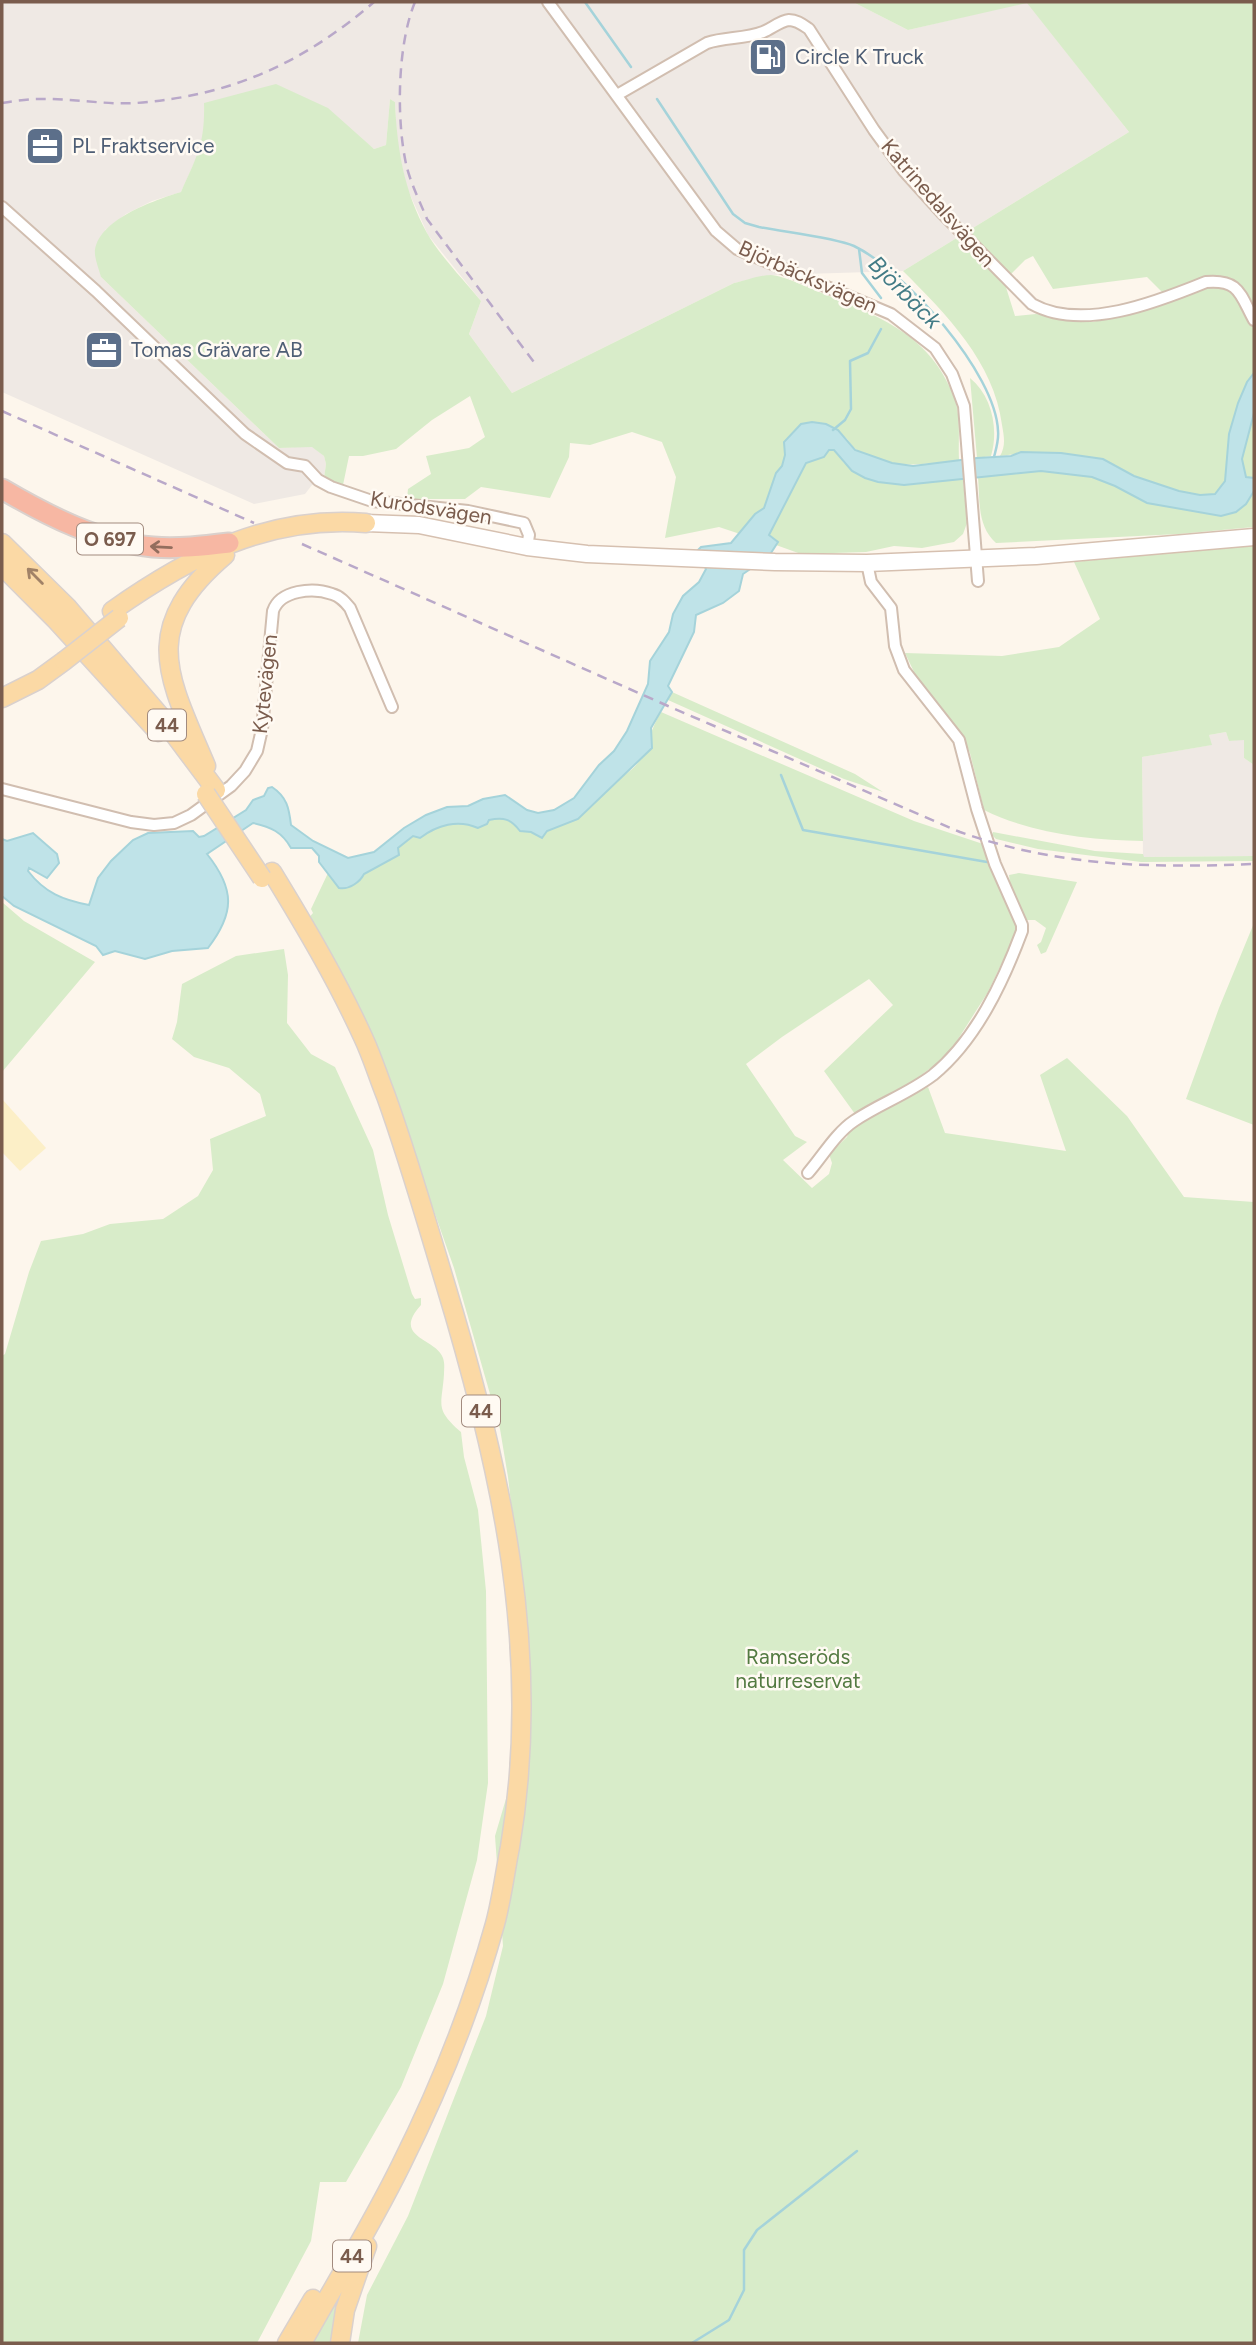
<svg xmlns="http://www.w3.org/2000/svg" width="1256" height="2345" font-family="Figtree,sans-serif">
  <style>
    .industrial { fill: #efe9e4 }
    .green { fill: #d8ecc9; fill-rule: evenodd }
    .sand { fill: #fcefc7 }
    .water { fill: #bfe3e8; stroke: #a5d3da; stroke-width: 2 }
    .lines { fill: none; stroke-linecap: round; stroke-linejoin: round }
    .stream { stroke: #a5d3da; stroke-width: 2.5 }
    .street-casing { stroke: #d1beb0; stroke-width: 14 }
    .secondary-casing { stroke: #d6c0b0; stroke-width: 19 }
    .primary-casing { stroke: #dad1cd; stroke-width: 21 }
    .highway-casing { stroke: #dad1cd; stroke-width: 23 }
    .street { stroke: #fff; stroke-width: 10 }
    .secondary { stroke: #fff; stroke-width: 16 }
    .primary { stroke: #fbd9a5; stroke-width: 18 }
    .highway { stroke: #f7b7a3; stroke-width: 19 }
    .rail { stroke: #b9a8c9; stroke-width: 2.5; stroke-dasharray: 10 7; stroke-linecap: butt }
    .primary-bridge-casing { stroke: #dad1cd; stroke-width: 21; stroke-linecap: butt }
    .primary-bridge { stroke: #fbd9a5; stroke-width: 18 }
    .oneway { stroke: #936e5e }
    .oneway2 { stroke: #a18267 }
    .labels { text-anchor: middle; stroke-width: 5; stroke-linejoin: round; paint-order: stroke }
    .shield { fill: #fffaf3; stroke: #a28b7f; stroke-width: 2 }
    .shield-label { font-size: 19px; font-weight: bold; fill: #7a5c4d }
    .service-label { font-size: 21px; fill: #4e5e75; stroke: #fffaf3; text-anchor: start }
    .street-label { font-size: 21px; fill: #7a5c4d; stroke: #fffaf3 }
    .park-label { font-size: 21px; fill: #537a41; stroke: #fffaf3 }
    .water-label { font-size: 23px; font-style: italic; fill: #437c86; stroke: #fffaf3 }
  </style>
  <rect width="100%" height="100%" fill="#fdf6ec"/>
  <!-- industrial -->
  <path class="industrial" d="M2,2H853L908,30L1027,2L1129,132L903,271L771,275L734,283L512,393L469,334L481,301L428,235L407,188L397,144L395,102L390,99L386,145L374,149L355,134L204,103L205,129L202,146L181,192L152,201L126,214L105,230L101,277L279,448L312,446L324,456L326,464L324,478L312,485L305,494L254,504L2,392Z
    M1226,732L1229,741L1244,739V758L1254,765V856L1143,857L1142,757L1211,745L1209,735Z"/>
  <!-- green -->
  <path class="green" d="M853,2H1254V373L1247,382L1228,463L1225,481L1215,494L1200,495L1179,491L1134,476L1103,459L1061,453L1033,452L1000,456C1006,445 1004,437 1002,425C994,362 946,314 903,271L1129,132L1027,3L908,30ZM1033,256L1053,289L1147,277L1166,296L1148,307L1093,322L1036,314L1015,316L1004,281L1025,260Z
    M276,84L328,108L374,149L386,145L390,99L395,102C397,149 404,191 427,233C440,256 464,280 481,301L469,334L512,393L734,283C745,281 759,275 771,275C784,276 809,288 822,293C880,317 932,335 955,400C961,418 958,441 959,460C925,464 888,471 857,450C853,448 850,442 846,438C836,427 827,424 812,422L784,442L785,455L782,466L776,474L764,508L755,514L740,534L719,527L665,538L676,477L662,442L632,432L590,445L570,443L569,457L550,498L481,487L465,499H407L408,489L431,474L426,456L469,448L485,437L470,396L432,420L396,449L363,456H349L343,485L324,478L326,464L324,456L312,447L279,448L101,277C99,270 96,262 95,255C93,221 155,200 181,192C197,156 205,144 204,103Z
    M970,378C992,396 999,429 991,456L977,458Z
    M1254,413V478L1246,477L1242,459Z
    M829,450H834L844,463L904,485L963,479L967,523L963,534L954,542L922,548L894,546L866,552L801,554L776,545L778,542L769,535L806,463Z
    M1041,471L1092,477L1115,486L1147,503L1246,504L1254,491V527L1179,534L996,543C977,526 980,501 978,477Z
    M1254,545V765L1244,758V740L1229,741L1226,732L1209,735L1212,745L1142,757L1143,841C1089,840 1033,834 984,810L970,753L962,734L916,676L905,653L1002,656L1059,647L1100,619L1074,562Z
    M672,692L855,774L883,792L844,779L668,700Z
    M661,712L914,821L983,844L1018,922L1019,927L988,992L948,1055L892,1097L855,1114L824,1071L893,1005L869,979L782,1037L746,1064L795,1136L807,1142L783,1160L812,1188L829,1174L832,1163L829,1154L847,1137L850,1128L928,1087L945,1133L1066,1151L1040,1075L1067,1058L1127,1116L1184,1197L1254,1202V2343H358L367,2295L408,2216L486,2016L503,1946L495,1836L516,1765L522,1598L508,1477L500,1429L454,1268L404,1126L307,920L313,913L311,909L328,873L337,885L398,848L413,835L440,826L495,814L533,824C555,812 629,780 639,761C648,746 651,728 661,712Z
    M993,832L1095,851L1143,854L1144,857L1254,856V861L1141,862L1038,849L996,839L992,835Z
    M1019,873L1077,882L1046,952L1041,954L1037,945L1041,942L1046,928L1035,920H1026L1010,883L1009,875Z
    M2,902L24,921L95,962L2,1072Z
    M1254,923V1125L1186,1099L1219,1008Z
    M284,949L288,975L287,1023L311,1054L335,1067L373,1150L388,1215L412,1294L415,1299L421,1298V1305C391,1338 436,1338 443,1358C445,1364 444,1368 444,1374C442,1406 434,1408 461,1432L464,1457L478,1510L486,1591L488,1783L477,1860L443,1984L401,2087L346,2182H320L311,2241L257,2343H2V1356L5,1354L29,1272L41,1241L83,1234L110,1224L163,1219L198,1196L213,1170L210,1139L266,1116L260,1094L229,1068L194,1057L172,1039L177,1022L182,984L236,956Z
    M344,2287L333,2343H312Z"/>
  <!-- sand -->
  <path class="sand" d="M2,1099L46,1148L20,1171L2,1152Z"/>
  <!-- water -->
  <path class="water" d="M1254,373V413L1242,459L1246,477L1254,478V491L1246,504L1236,512L1221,516L1147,503L1115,486L1092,477L1041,471L904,485L878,482L865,478L852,471L834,450H829L824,457L806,463L769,535L778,542L769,556L743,574L739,591L723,603L696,615L694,632L668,686L672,692L651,728L652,748L578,819L547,831L542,838L531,832L520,831C511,819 504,817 489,820L487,824L478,828C458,819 437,825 420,838L413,836L398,848L399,855L364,874C360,882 349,890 339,888L319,862V856L312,848H291C282,832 271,827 253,823L207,854C235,889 235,913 208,948L172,951L145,959L115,951L103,955L96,946L14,906L2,896V839L7,841L33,833L57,854L59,863L47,878L29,868L28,871C45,893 63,900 89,905L98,878L111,861L133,840L148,833L193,831L199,837L204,836L246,810L253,800L264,796L268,788L272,787C287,797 289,808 291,825L313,841L348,858L374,852L404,828L426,815L447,807L468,806L483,799L505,795L527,810L538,813L554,810L574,798L599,765L614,751L627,731L648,684L650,661L669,632L673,614L683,596L699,582L706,569L696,552L701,547L731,543L755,514L764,508L776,473L782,466L785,455L784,442L801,424L812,422L826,424L838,430L855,450L892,463L913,466L977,458L1011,456L1021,452L1061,453L1103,459L1134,476L1179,491L1200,495L1215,494L1225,481L1229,434L1238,403L1247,382Z"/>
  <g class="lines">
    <!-- stream -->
    <path class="stream" d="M585,2L631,67
      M657,99L733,214L745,223L759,227C784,232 833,237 854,246C904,270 996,373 998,431C999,440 996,449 994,457
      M859,249L862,273L881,298
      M833,430L845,420L851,409L850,361L868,353L881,329
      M781,775L803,830L987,862
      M692,2343L729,2320L744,2290V2250L757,2230L857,2151"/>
    <!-- street casing -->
    <g class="street-casing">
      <path id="street" d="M548,2L716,231L737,249L891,314L935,348L952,374L964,406L978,581
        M617,95L707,43C725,37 745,39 763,32C771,29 780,21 789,20C797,20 803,25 809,29L874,130L904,171L942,213L1032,304C1082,332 1157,302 1206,282C1240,279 1240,295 1254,320
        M2,207L96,291L245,434L287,463L305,466L318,480L331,487L372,501L468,511L524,523L529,535L527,547
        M2,789L131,822L154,825L174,823L191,815L231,786L245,771L257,751L262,729L273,611C280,590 313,587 332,594C340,596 345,602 350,608L392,707
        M808,1173C822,1157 836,1133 854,1121C879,1104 908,1094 933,1075C976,1040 1003,982 1022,931V925L995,864L977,809L959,740L904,670L895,646L891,608L871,582L867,563"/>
    </g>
    <!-- secondary casing -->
    <g class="secondary-casing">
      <path id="secondary" d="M366,523L419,525L527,547L587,554L775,562L867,563L1036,556L1254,537"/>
    </g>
    <!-- primary casing -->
    <g class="primary-casing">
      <path id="primary" d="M2,543L68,608L162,718L216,790
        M2,566L55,619L158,732
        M112,611C190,556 268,515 366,523
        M2,698L38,680L64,661
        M206,766C168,676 138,629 225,555
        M272,872C305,926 337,980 363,1037C372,1056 378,1076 386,1096C408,1157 426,1220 445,1283C501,1468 543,1653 510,1847C505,1872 502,1898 495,1924C472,2007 440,2087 401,2165C371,2226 335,2284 302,2343
        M287,2343L313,2299
        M340,2343L345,2310L367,2246"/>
    </g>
    <!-- highway casing -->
    <g class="highway-casing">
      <path id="highway" d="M2,489C48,516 99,542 153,547C178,549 204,546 229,543"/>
    </g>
    <!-- street -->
    <use href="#street" class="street"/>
    <!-- secondary -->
    <use href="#secondary" class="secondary"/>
    <!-- primary -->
    <use href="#primary" class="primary"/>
    <!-- highway -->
    <use href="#highway" class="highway"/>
    <!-- rail -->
    <path class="rail" d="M415,2C397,45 396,123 407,168C412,186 420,202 427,219L536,365
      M2,103C14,101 27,99 39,99C71,98 104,105 136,103C231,96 303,63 374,2
      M2,411L254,523
      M302,544L668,706L960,832C1060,867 1150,868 1254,864"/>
    <!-- primary-bridge casing -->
    <g class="primary-bridge-casing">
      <path id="primary-bridge" d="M64,661L119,618
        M206,794L262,878"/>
    </g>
    <!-- primary-bridge -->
    <use href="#primary-bridge" class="primary-bridge"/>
  </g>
  <!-- one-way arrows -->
  <defs><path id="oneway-shaft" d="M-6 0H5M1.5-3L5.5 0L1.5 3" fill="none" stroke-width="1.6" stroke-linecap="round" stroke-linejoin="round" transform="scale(1.75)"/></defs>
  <use class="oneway" href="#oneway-shaft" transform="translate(161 547) rotate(-177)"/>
  <use class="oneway2" href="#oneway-shaft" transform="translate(35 576) rotate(-135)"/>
  <!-- icons -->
  <defs>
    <g id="fuel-square" transform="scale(2.0125)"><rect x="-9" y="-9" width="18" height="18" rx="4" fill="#5c6f8a" stroke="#fffaf3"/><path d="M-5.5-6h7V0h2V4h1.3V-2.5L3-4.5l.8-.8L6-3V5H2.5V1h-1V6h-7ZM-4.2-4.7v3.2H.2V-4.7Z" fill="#fff"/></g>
    <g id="office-square" transform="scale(2.0125)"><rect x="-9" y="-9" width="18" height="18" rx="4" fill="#5c6f8a" stroke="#fffaf3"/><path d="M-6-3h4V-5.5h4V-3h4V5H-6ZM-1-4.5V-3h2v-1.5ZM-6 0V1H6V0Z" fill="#fff"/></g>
  </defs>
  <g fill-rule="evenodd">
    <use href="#fuel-square" x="768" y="57"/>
    <use href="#office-square" x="45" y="146"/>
    <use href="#office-square" x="104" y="350"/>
  </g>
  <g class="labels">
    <!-- shield labels -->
    <g class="shield">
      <rect x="77" y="523.5" width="66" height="31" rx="5"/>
      <rect x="148" y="709.5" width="38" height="31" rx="5"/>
      <rect x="462" y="1395.5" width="38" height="31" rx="5"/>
      <rect x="333" y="2240.5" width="38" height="31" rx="5"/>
    </g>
    <g class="shield-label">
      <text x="110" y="546">O 697</text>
      <text x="167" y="732">44</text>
      <text x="481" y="1418">44</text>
      <text x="352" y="2263">44</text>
    </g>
    <!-- service labels -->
    <g class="service-label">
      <text x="795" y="64">Circle K Truck</text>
      <text x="72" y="153">PL Fraktservice</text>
      <text x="131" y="357">Tomas Grävare AB</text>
    </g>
    <!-- street labels -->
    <g class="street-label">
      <text transform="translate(938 203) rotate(49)" y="7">Katrinedalsvägen</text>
      <text transform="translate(808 277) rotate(24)" y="7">Björbäcksvägen</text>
      <text transform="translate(431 508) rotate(9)" y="7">Kurödsvägen</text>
      <text transform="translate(265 684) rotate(-84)" y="7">Kytevägen</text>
    </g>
    <!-- park labels -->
    <g class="park-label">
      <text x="798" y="1664">Ramseröds<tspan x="798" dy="24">naturreservat</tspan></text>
    </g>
    <!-- water labels -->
    <g class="water-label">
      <text transform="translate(905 292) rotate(45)" y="8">Björbäck</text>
    </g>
  </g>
  <!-- border -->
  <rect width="1256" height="2345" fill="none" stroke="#7a5c4d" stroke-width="7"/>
</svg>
